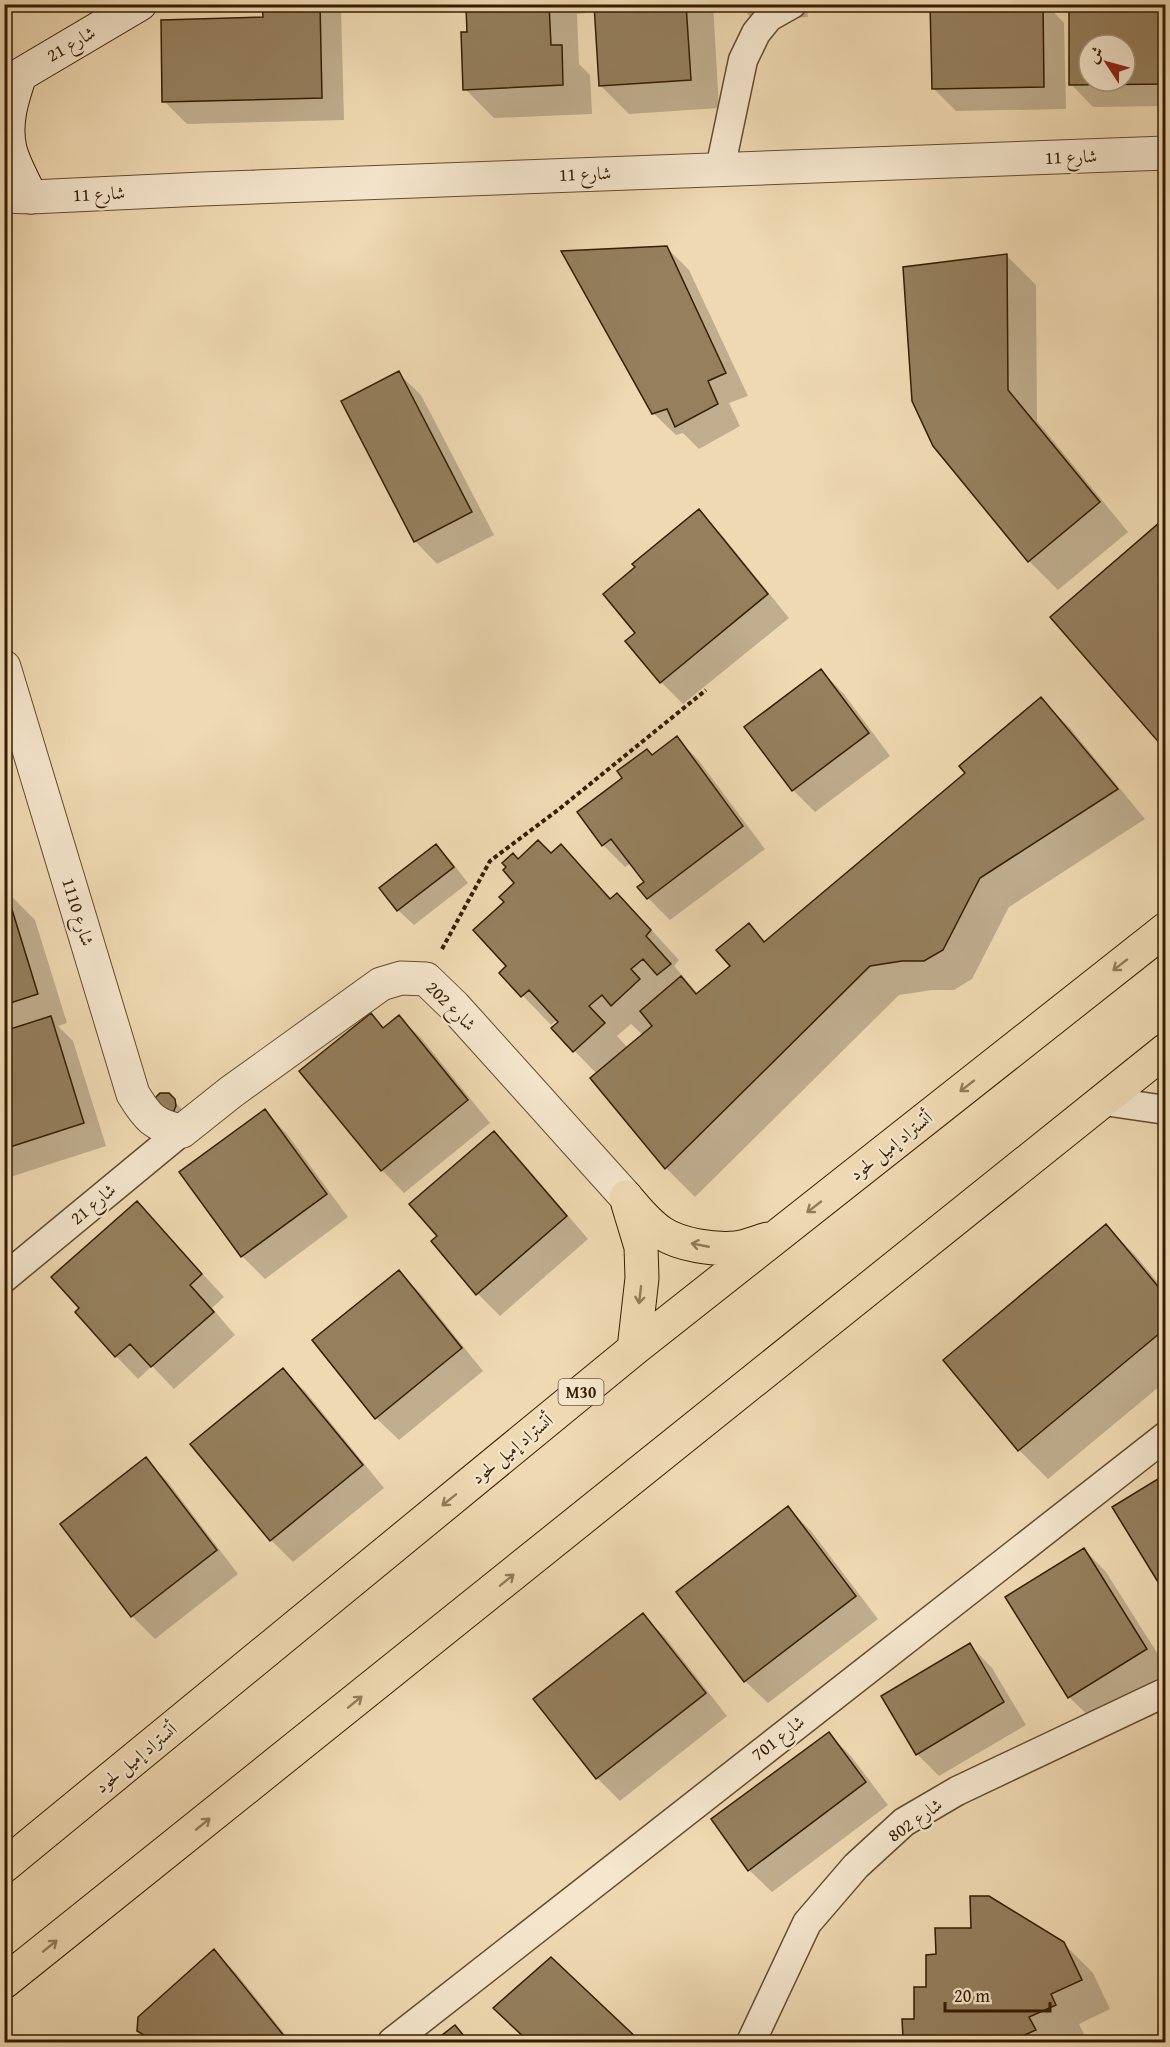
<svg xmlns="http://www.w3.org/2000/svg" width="1170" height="2047" font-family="'Gentium Book Plus',Amiri,serif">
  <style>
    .shadow { fill: #0003; fill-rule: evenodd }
    .building { fill: #957f5d; stroke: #341d01; stroke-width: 1.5; fill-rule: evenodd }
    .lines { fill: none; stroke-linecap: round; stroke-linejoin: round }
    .minor-casing { stroke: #634c2d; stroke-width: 31 }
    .tertiary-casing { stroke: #634c2d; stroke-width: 35 }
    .secondary-casing { stroke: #341d01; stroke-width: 35 }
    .motorway-casing { stroke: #341d01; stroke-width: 35 }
    .path { stroke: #341d01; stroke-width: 4; stroke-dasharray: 4.5 3; stroke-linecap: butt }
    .minor { stroke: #f5e6cd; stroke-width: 28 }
    .tertiary { stroke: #f5e6cd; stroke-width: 33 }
    .secondary { stroke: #f5e6cd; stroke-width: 33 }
    .motorway { stroke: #efd9b2; stroke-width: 33 }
    .oneway { stroke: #927b5a }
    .labels { text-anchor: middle; stroke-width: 4.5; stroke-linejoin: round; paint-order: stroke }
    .shield { fill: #f5e6cd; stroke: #6e593e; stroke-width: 1.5 }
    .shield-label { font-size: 16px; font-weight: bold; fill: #341d01 }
    .street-label { font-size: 18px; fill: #341d01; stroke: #f5e6cd }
  </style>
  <rect width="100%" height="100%" fill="#efd9b2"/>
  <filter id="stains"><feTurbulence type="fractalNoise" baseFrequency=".00333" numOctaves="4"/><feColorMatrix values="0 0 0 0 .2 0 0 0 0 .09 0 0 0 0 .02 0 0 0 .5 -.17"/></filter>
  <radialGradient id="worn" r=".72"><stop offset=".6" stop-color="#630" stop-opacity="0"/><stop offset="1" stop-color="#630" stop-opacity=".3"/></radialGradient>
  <!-- shadow -->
  <path class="shadow" d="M264,4H339L341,7L344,120L187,124L164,101L264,19Z
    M476,4H586V13L577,14L579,64L590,75L592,114L494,118L465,89L468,33L476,10Z
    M595,4H713L719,108L629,114L600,85Z
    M738,4H818L819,8L807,9L808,17L754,21Z
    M932,4H1046L1064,23L1066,109L956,111L934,89Z
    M1071,4H1166V106L1093,107L1071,84ZM1089,45H1125V81H1089Z
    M4,7L9,12L4,57Z
    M666,247L689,270L748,396L729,403L740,426L699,449L683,433L676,435L653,413Z
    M1007,256L1036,285L1037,421L1128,532L1058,590L1029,561L934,446Z
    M398,373L421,395L494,535L437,564L415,541Z
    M698,511L721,534L789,618L683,704L661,682L637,633Z
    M821,671L844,694L890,756L815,812L793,790Z
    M1041,699L1070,728L1145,819L1009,907L972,979L954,990H932L899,995L695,1197L666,1168L592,1078L597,1074L553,1029L560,1023L557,1020L551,1025L501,973L508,966L506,902L516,884L519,861L551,855L561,846L612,899L617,895L646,924L679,960L674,966L698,994L732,966L749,925L766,942L967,773ZM631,1024L643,1035L628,1048L617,1036Z
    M677,738L699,761L765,849L670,920L648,898L646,883L631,863L625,867L603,845Z
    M436,846L451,861L468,883L414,925L398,910L381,888Z
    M6,891L35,920L67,1023L58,1026L73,1041L106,1146L4,1179Z
    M371,1015L385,1029L399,1017L422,1039L490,1123L404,1193L382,1170L302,1071Z
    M168,1095L181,1108L183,1114L177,1123Z
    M265,1111L287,1134L348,1217L265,1279L242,1256L181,1173Z
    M494,1133L517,1156L588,1239L500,1316L478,1294L433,1241L439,1236Z
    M137,1203L224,1297L212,1308L235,1335L174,1389L152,1366L138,1379L116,1356Z
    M1106,1226L1135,1255L1166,1292V1381L1048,1479L1019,1450Z
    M399,1272L421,1294L483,1371L399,1440L376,1418Z
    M283,1370L306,1392L384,1488L293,1562L271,1540Z
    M146,1459L168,1482L238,1574L155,1639L132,1616L62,1524Z
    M788,1508L811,1531L878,1619L768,1703L745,1681Z
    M1084,1549L1106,1572L1166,1667V1673L1092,1719L1069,1697Z
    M643,1615L665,1637L727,1716L620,1801L597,1778Z
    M970,1645L992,1668L1026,1725L939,1776L917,1754Z
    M829,1734L851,1756L888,1805L772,1892L749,1870Z
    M1063,1943L1093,1973L1110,2009L1079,2024L1084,2034L1065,2042H890V2039H904L916,2020L927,1989Z
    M214,1951L236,1973L291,2042H150L138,2031Z
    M551,1959L638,2042H531L496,2008Z"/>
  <!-- building -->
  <path class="building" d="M262,4H320L322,98L162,102L161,20L263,17Z
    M474,4H549L551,45H562L563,85L463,90L461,32H467L466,8H475Z
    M594,4H686L691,80L599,86Z
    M930,4H1043L1044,87L932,89Z
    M1069,4H1166V84L1069,85ZM1089,45H1125V81H1089Z
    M667,246L726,373L708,381L718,404L675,427L667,409L652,414L561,251Z
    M1007,254L1008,390L1100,502L1028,562L933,446L912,401L903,267Z
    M399,371L472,512L414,542L341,401Z
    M699,509L768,594L660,683L625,641L635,633L603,594L635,567L632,564Z
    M1166,517V742L1162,746L1050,617Z
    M821,669L869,733L792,791L744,727Z
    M1041,697L1118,789L980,878L943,950L924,961H902L870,966L665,1169L590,1078L652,1026L640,1011L681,976L696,994L730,966L716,950L749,923L764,942L965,773L959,766Z
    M677,736L743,826L647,899L637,887L644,882L611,839L602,846L577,812L622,778L617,771L647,749L652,755Z
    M538,840L551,853L561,844L610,899L617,893L651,930L646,936L671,964L657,975L643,959L631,969L640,979L611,1006L602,995L589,1006L605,1023L573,1052L551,1028L558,1022L529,990L521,997L499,973L506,966L473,930L504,902L499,897L514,883L503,870L506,867L502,863L513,853L518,859Z
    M436,844L454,867L397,911L379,888Z
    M4,890H6L38,994L4,1005Z
    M371,1013L383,1028L399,1015L468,1100L381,1171L299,1071Z
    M51,1016L84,1123L4,1149V1031Z
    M160,1093H169L175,1099L176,1106L173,1113L152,1101Z
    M265,1109L327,1194L241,1257L179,1172Z
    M494,1131L567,1216L476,1295L431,1241L437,1236L409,1204Z
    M137,1201L202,1274L190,1285L214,1312L151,1367L130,1344L115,1357L75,1312L79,1308L51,1277Z
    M1106,1224L1166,1296V1328L1018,1451L943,1360Z
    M399,1270L462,1348L375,1419L312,1340Z
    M283,1368L363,1465L270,1541L190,1444Z
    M146,1457L217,1550L131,1617L60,1524Z
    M1166,1474V1595L1112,1507Z
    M788,1506L856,1596L744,1682L676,1592Z
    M1084,1548L1147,1649L1068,1698L1005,1597Z
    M643,1613L706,1693L596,1779L533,1699Z
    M970,1643L1004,1702L916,1755L881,1696Z
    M829,1732L866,1782L748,1871L711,1819Z
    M1166,1890V1965L1162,1967Z
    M970,1896H989L1064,1942L1082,1980L1051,1994L1056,2005L1029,2017L1036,2030L1008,2042H888V2038H903L902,2019H914V1987H926V1955L936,1954L935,1928H971Z
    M214,1949L289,2042H156L137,2031L138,2017Z
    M551,1957L641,2042H529L493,2008Z
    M455,2025L469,2042H433Z"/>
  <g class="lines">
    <!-- minor casing -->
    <g class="minor-casing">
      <path id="minor" d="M720,169L743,60L756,33L769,17L792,4
        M1104,1101L1166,1110
        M4,1278L182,1131
        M392,2042L1166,1436
        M751,2042L807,1923L856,1866L904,1822L957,1791L1166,1692"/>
    </g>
    <!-- tertiary casing -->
    <g class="tertiary-casing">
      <path id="tertiary" d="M4,196L31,197L202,189L1166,153
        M4,667L133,1094C147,1117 154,1126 182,1131L231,1092L381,984L401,978L426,979L454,1006L626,1197"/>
    </g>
    <!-- secondary casing -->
    <g class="secondary-casing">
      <path id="secondary" d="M20,75C12,99 4,123 10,149C14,165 24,182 31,197
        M4,86L20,75L140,4"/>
    </g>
    <!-- motorway casing -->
    <g class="motorway-casing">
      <path id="motorway" d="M626,1197C637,1210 648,1224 662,1233C680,1245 714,1250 736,1248C746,1247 757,1242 768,1239
        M628,1204L641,1247L642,1278L634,1349
        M4,1866L634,1349L1166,929
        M4,1982L1166,1050"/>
    </g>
    <!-- path -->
    <path class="path" d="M442,949L490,861L558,810L706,690"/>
    <!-- minor -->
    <use href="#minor" class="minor"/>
    <!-- tertiary -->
    <use href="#tertiary" class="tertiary"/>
    <!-- secondary -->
    <use href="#secondary" class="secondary"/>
    <!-- motorway -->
    <use href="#motorway" class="motorway"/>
  </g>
  <!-- one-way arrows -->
  <defs><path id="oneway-shaft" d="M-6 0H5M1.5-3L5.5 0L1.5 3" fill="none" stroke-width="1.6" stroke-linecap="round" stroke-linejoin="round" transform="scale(1.5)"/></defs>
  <g class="oneway">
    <use href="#oneway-shaft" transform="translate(1120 965) rotate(142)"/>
    <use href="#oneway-shaft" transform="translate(967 1086) rotate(142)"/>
    <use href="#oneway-shaft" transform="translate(814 1207) rotate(142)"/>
    <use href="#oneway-shaft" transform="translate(700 1245) rotate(-169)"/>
    <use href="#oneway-shaft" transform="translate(640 1295) rotate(97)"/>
    <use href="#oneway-shaft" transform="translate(449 1500) rotate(141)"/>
    <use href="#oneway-shaft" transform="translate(507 1580) rotate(-39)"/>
    <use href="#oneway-shaft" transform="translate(355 1702) rotate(-39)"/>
    <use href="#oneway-shaft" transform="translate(203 1824) rotate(-39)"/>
    <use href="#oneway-shaft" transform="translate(50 1946) rotate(-39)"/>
  </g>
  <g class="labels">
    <!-- shield labels -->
    <rect class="shield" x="558.5" y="1379" width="45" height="26" rx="4.5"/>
    <g class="shield-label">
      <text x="581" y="1398">M30</text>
    </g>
    <!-- street labels -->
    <g class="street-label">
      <text transform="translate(71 44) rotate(-30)" y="6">شارع 21</text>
      <text transform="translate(1071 157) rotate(-2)" y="6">شارع 11</text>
      <text transform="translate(585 174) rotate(-2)" y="6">شارع 11</text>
      <text transform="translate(99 194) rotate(-3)" y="6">شارع 11</text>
      <text transform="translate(78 912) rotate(73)" y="6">شارع 1110</text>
      <text transform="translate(451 1006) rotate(45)" y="6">شارع 202</text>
      <text transform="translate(891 1146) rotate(-38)" y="6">أتستراد إميل لحود</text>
      <text transform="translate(93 1204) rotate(-40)" y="6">شارع 21</text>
      <text transform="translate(512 1449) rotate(-39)" y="6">أتستراد إميل لحود</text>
      <text transform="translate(778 1738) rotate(-38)" y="6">شارع 701</text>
      <text transform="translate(136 1758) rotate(-39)" y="6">أتستراد إميل لحود</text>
      <text transform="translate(915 1820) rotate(-35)" y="6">شارع 802</text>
    </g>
  </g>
  <!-- margin -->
  <rect width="1170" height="2047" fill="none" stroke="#efd9b2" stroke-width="24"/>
  <rect x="6" y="6" width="1158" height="2035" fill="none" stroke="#341d01" stroke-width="3"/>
  <rect x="12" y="12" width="1146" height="2023" fill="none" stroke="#341d01" stroke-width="1.5"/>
  <!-- north arrow -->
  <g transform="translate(1107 63) rotate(306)"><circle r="28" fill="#f5e6cd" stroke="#a8967b" stroke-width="1.5"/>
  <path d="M0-4.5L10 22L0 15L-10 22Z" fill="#8f2418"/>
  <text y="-9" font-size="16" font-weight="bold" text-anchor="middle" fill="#341d01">ش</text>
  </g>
  <!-- scale -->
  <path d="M945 2002v9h105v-9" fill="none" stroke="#341d01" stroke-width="3"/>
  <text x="954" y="2002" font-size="18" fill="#341d01" stroke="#f5e6cd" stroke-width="4.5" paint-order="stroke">20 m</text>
  <rect width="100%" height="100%" filter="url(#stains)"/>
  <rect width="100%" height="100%" fill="url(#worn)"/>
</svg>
